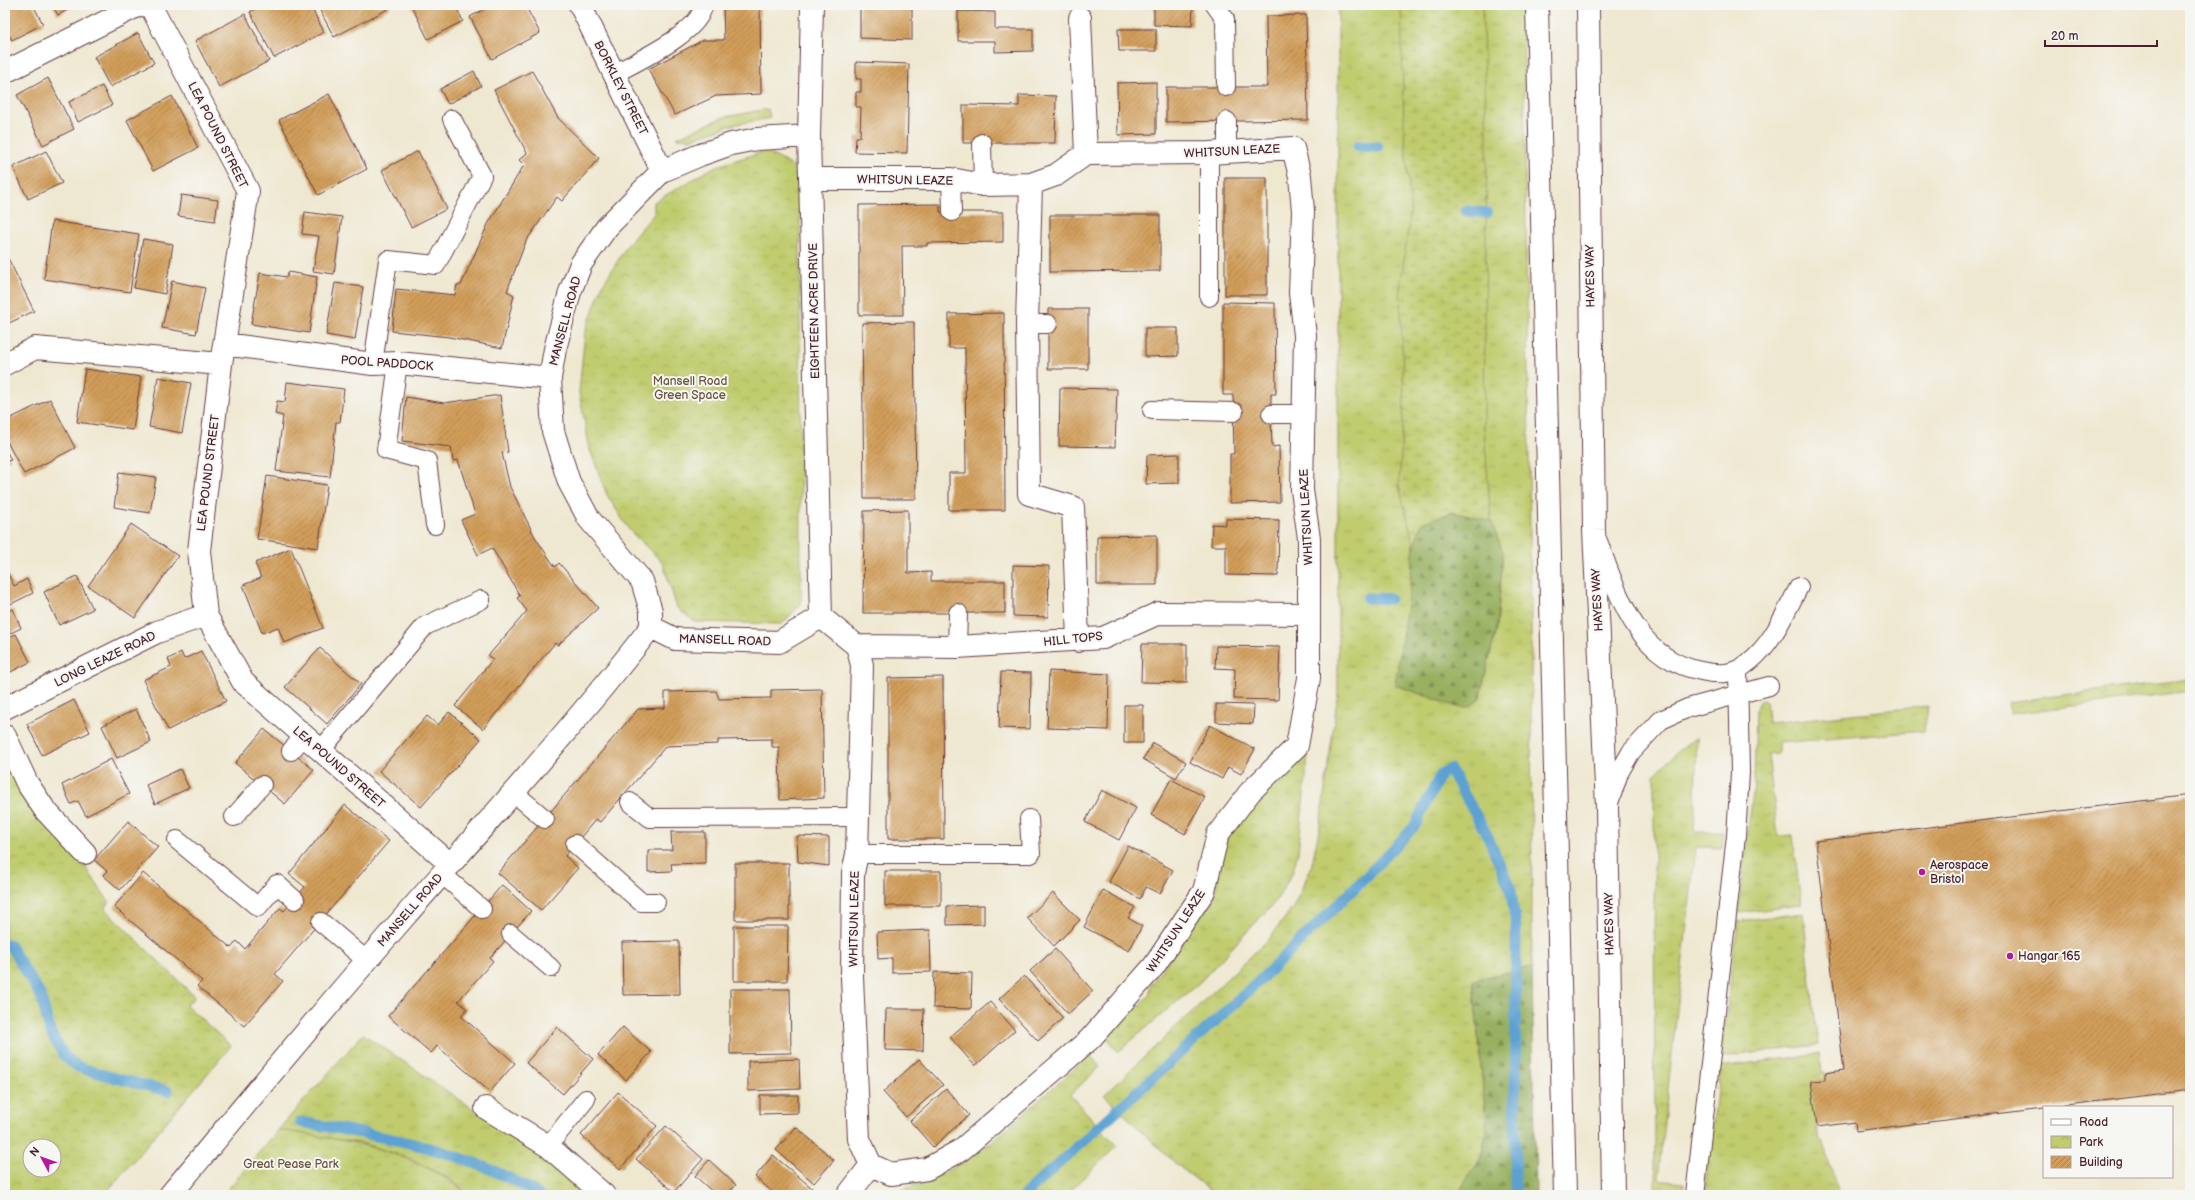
<svg xmlns="http://www.w3.org/2000/svg" width="2195" height="1200" font-family="'Balsamiq Sans',sans-serif">
  <style>
    .grass { fill: url(#grass-tufts); stroke: #85764c; fill-rule: evenodd }
    .forest { fill: url(#forest-firs); stroke: #716846 }
    .wetland { fill: url(#wetland-marsh); stroke: #85764c }
    .park { fill: url(#park-crowns); stroke: #85764c; fill-rule: evenodd }
    .lines { fill: none; stroke-linecap: round; stroke-linejoin: round }
    .stream { stroke: #5ba1d1; stroke-width: 11 }
    .building { fill: url(#building-hatch) }
    .service-casing { stroke: #633d44; stroke-width: 20 }
    .minor-casing { stroke: #633d44; stroke-width: 24 }
    .tertiary-casing { stroke: #633d44; stroke-width: 24 }
    .service { stroke: #fff; stroke-width: 18 }
    .minor { stroke: #fff; stroke-width: 22 }
    .tertiary { stroke: #fff; stroke-width: 22 }
    .poi-dot { fill: #b5179e; stroke: #f6f6f2; stroke-width: 1.5 }
    .labels { text-anchor: middle; stroke-width: 4; stroke-linejoin: round; paint-order: stroke }
    .street-label { font-size: 12px; fill: #4a1f2b; stroke: #f6f6f2 }
    .park-label { font-size: 12px; fill: #6d533f; stroke: #f6f6f2 }
    .poi-label { font-size: 12px; fill: #4a1f2b; stroke: #f6f6f2; text-anchor: start }
  </style>
  <defs>
    <pattern id="grass-tufts" width="24" height="20" patternUnits="userSpaceOnUse"><rect width="24" height="20" fill="#c0cc6e"/><path d="M3 7l-1-3M5 7V3M7 7l1-3M15 17l-1-3M17 17v-4M19 17l1-3" fill="none" stroke="#a6af5f"/></pattern>
    <pattern id="forest-firs" width="22" height="20" patternUnits="userSpaceOnUse"><rect width="22" height="20" fill="#98b061"/><path d="M5 1l3.5 6h-7zM16 11l3.5 6h-7z" fill="#7e8f50"/></pattern>
    <pattern id="wetland-marsh" width="20" height="14" patternUnits="userSpaceOnUse"><rect width="20" height="14" fill="#c0cc6e"/><path d="M1 5h8M5 5V1M11 12h8M15 12V8" fill="none" stroke="#a6af5f"/></pattern>
    <pattern id="park-crowns" width="20" height="18" patternUnits="userSpaceOnUse"><rect width="20" height="18" fill="#c0cc6e"/><path d="M2 6a3 3 0 1 1 6 0M12 15a3 3 0 1 1 6 0" fill="none" stroke="#a6af5f"/></pattern>
    <pattern id="building-hatch" width="6" height="6" patternUnits="userSpaceOnUse"><rect width="6" height="6" fill="#d19e5a"/><path d="M-1 1l2-2M0 6l6-6M5 7l2-2" fill="none" stroke="#ac804b"/></pattern>
  </defs>
  <rect width="100%" height="100%" fill="#f6f6f2"/>
  <filter id="ink" filterUnits="userSpaceOnUse"><feTurbulence type="fractalNoise" baseFrequency=".025" numOctaves="2"/><feDisplacementMap in="SourceGraphic" scale="8" xChannelSelector="R" yChannelSelector="G"/><feConvolveMatrix kernelMatrix="1 2 1 2 8 2 1 2 1" color-interpolation-filters="sRGB"/></filter>
  <filter id="wash" filterUnits="userSpaceOnUse"><feTurbulence type="fractalNoise" baseFrequency=".012" numOctaves="4" result="noise"/><feDisplacementMap in="SourceGraphic" scale="16" xChannelSelector="R" yChannelSelector="G"/><feGaussianBlur stdDeviation="0.9" result="paint"/><feColorMatrix in="noise" values="0 0 0 0 0 0 0 0 0 0 0 0 0 0 0 0 0 1.4 0 .05"/><feComposite in="paint" operator="in"/></filter>
  <g filter="url(#wash)">
    <rect width="100%" height="100%" fill="#efe8d1"/>
    <!-- grass -->
    <path class="grass" d="M1338,5H1523L1531,613L1532,967L1473,980L1487,1130L1481,1158L1457,1195H1216L1176,1164L1104,1095L1269,939L1294,906L1311,868L1320,826L1338,693ZM1422,523L1503,552L1497,626L1479,700L1410,585L1414,545Z
      M768,109L770,118L732,125L691,139L676,138L724,117Z
      M2190,679V691L2010,714L2008,702Z
      M1762,700H1766L1768,723L1928,706L1924,731L1778,743V753L1768,754L1778,836L1793,835L1801,905L1738,913L1754,784L1756,708L1758,703Z
      M1697,737L1694,832H1723L1722,848L1696,847L1662,1140L1658,1180L1684,1183L1683,1195H1655L1654,775L1678,751Z
      M1308,756L1298,852L1292,874L1276,901L1200,982L1118,1052L1105,1035L1142,1003L1149,995L1152,984L1202,911L1213,903L1227,834L1264,790Z
      M1803,913L1818,1045L1721,1057L1738,921Z
      M363,1034L559,1167L588,1195H469L451,1180L412,1159L361,1143L278,1130Z
      M1820,1054L1822,1073H1825V1080L1811,1082L1817,1127L1840,1195H1706L1705,1186L1720,1067Z
      M1090,1055L1100,1067L1070,1095L1117,1146L1065,1195H889L945,1173L990,1143Z"/>
    <!-- forest -->
    <path class="forest" d="M1452,512L1491,521L1503,552L1497,626L1479,700L1469,707H1457L1395,685L1410,585L1414,545L1422,523Z
      M1532,967L1536,1195H1457L1481,1158L1487,1130L1473,980Z"/>
    <!-- wetland -->
    <path class="wetland" d="M1401,5H1482L1487,138L1484,427L1491,521L1452,512L1422,523L1414,545L1399,486L1404,402L1400,289L1411,208L1404,130Z"/>
    <!-- park -->
    <path class="park" d="M765,151L798,169L800,194L801,604L782,624L695,622L677,608L663,563L630,531L607,495L590,450L579,392L585,332L602,286L628,244L654,214V202L714,167Z
      M5,756L80,859L109,902L105,909L195,997L186,1005L231,1046L104,1195H5ZM30,1146H54V1170H30Z
      M278,1130C350,1141 410,1148 469,1195H223Z"/>
    <g class="lines">
      <!-- stream -->
      <path class="stream" d="M1358,146L1378,147
        M1466,211L1487,213
        M1367,598L1390,599
        M5,943L10,946L41,996L50,1031L64,1056L78,1067L115,1078L168,1091
        M300,1122C382,1136 467,1149 539,1195
        M1024,1195L1257,983L1366,877L1414,827L1441,774L1450,769L1487,835L1511,890L1516,928L1515,1195"/>
    </g>
    <g id="blocks">
      <!-- building -->
      <path class="building" d="M5,5H33L43,24L12,40L5,28Z
        M52,5H76L58,15Z
        M262,5H310L324,32L274,58L250,12Z
        M317,5H389L390,8L334,37Z
        M415,5H455L463,21L428,39L412,7Z
        M492,5H525L540,33L492,59L470,17Z
        M723,5H760L761,94L716,96L675,115L648,69L703,40H724Z
        M860,5H912V40L860,38Z
        M1154,5H1193L1192,26L1154,25Z
        M958,11L995,12V29H1033V51L995,52V41H958Z
        M245,14L269,61L219,87L195,41Z
        M1306,15L1308,120L1166,122V87H1267L1266,16Z
        M1118,29H1156V51H1119Z
        M138,33L154,63L110,87L94,57Z
        M856,62L909,64L907,153L855,152L856,137H860L861,107H856V92H861V79H856Z
        M474,71L481,86L448,104L440,89Z
        M532,71L558,118L599,158L562,201L557,197L526,241L507,291L514,295L502,348L449,337L392,331L396,289L455,295L457,285H461L488,224L524,165L519,160L527,153L494,90Z
        M48,78L74,129L43,145L17,95Z
        M1156,82V134L1118,135L1117,83Z
        M102,86L112,105L78,122L69,102Z
        M329,94L367,169L318,195L279,120Z
        M1019,95L1056,96L1055,143H963V105L1019,106Z
        M172,96L198,148L153,171L127,120Z
        M46,151L62,183L28,199L13,167Z
        M418,151L447,209L411,227L382,170Z
        M1225,178H1267V295H1225Z
        M181,195L218,200L215,221L178,216Z
        M940,204V212H1003V242L927,243V246H902L903,315H859V205Z
        M305,212L342,217L334,274L313,271L319,236L302,234Z
        M1050,215H1160V271L1050,272Z
        M52,221L139,234L130,292L44,279Z
        M143,239L173,244L165,294L134,288Z
        M9,260L34,311L5,325V262Z
        M288,272L317,277L309,333L251,324L260,273L287,277Z
        M172,281L205,288L196,334L162,328Z
        M335,283L363,287L355,340L326,335Z
        M1223,302L1275,303L1276,394H1271V414L1272,447L1279,446L1280,502L1230,503V454H1234L1233,395H1223Z
        M1048,309H1088V369H1048Z
        M1004,313L1005,510H949V473H966L965,348H949V314Z
        M914,322L916,499H864L862,323Z
        M1145,328H1178V356L1145,357Z
        M85,369L141,377L133,430L77,422Z
        M158,377L191,383L182,433L149,427Z
        M287,382L344,389L340,422H336L330,477L276,471L283,416L275,414L276,408L277,401L285,402Z
        M1060,388L1117,389L1115,447L1059,446Z
        M500,395L508,452L502,453L510,487L535,537L555,567L559,563L598,608L558,645L555,643L483,729L455,706L493,659L488,656L527,611L517,598L520,596L492,548L478,555L461,520L475,514L458,460L453,461L451,447L402,441L406,397L444,403Z
        M50,399L75,448L24,474L5,438V421Z
        M5,448L11,460L5,462Z
        M1179,454V483L1146,484L1147,455Z
        M119,472L156,477L150,513L114,507Z
        M267,476L327,485L318,548L257,539Z
        M908,510V573L931,572V581H1005V613H863L864,511Z
        M1226,519L1279,520L1278,576L1226,575V546H1211L1212,524L1226,525Z
        M131,524L178,556L135,618L88,586Z
        M1157,535V585H1097V536Z
        M291,548L323,628L284,643L278,627L262,633L243,585L261,578L255,563Z
        M1013,565L1049,566L1048,617L1013,616Z
        M5,568L14,586L27,579L33,593L5,607Z
        M77,576L93,609L59,625L44,592Z
        M13,609L21,628L5,636V612Z
        M16,634L30,662L5,675V639Z
        M1142,644H1187V683L1141,682Z
        M1216,646L1280,647L1278,700L1234,699L1235,669L1215,668Z
        M320,648L361,684L327,724L285,687Z
        M201,651L226,701L168,730L143,680L171,667L168,659L174,656L181,652L184,659Z
        M1049,671L1109,674L1108,730L1047,728Z
        M1001,672L1031,673L1030,729L999,728Z
        M943,677L944,839H888V678Z
        M822,689L824,798L780,800L779,747H772V739L718,740V744L666,746L600,822L596,819L565,856L578,868L541,910L498,873L638,709L665,708V692L716,691L719,699L771,698V690Z
        M74,700L90,732L42,755L27,724Z
        M1216,704L1254,705L1253,724L1216,722Z
        M1124,705H1143V743H1124Z
        M136,709L151,742L117,758L102,726Z
        M449,712L481,739L421,807L379,771L427,716L438,725Z
        M1210,725L1255,749L1241,774L1228,767L1222,779L1190,762Z
        M264,729L314,770L285,804L235,763Z
        M1153,743L1186,762L1176,778L1143,759Z
        M111,759L129,794L86,816L78,801L71,804L62,785Z
        M180,769L189,788L155,804L146,785Z
        M1171,779L1205,797L1185,834L1151,815Z
        M1102,790L1136,808L1119,840L1085,822Z
        M2190,795V1090L1856,1131L1855,1122L1817,1127L1811,1081L1825,1080V1073L1844,1070L1816,841Z
        M345,805L389,841L275,974L283,981L244,1026L197,986L202,981L114,907L143,873L231,948L237,941L245,949L280,908L284,911L305,887L289,874Z
        M128,821L158,847L120,890L103,875L107,871L94,860Z
        M671,832H705V863L671,864L672,871L648,872V850H672Z
        M797,836L829,837V866L798,862Z
        M1128,846L1173,870L1160,894L1146,887L1140,899L1109,882Z
        M735,863H789V920H735Z
        M885,871H941V906H885Z
        M502,885L531,911L490,958L493,961L458,1001L467,1009L461,1016L515,1063L490,1092L437,1046L431,1053L388,1016Z
        M1103,890L1135,907L1128,918L1142,926L1129,951L1084,927Z
        M1053,893L1080,920L1054,946L1027,918Z
        M984,905V924L947,925V906Z
        M734,926H788L787,981H734Z
        M930,930L931,972L892,973V958L878,959L877,932Z
        M679,941L680,994L623,995L622,942Z
        M1055,949L1093,991L1068,1014L1030,971Z
        M934,972L972,973L971,1009L933,1008Z
        M1024,976L1063,1018L1038,1041L999,999Z
        M730,989H790L791,1053L730,1054Z
        M990,1002L1015,1030L975,1066L950,1037Z
        M886,1009H924L923,1051L885,1050Z
        M557,1027L593,1059L563,1094L526,1063Z
        M623,1027L651,1052L626,1080L598,1055Z
        M799,1059L800,1089L748,1091V1061Z
        M919,1059L943,1085L906,1117L883,1092Z
        M946,1089L969,1115L933,1147L910,1121Z
        M618,1092L657,1126L620,1169L581,1135Z
        M760,1095H798V1113L760,1114Z
        M666,1126L703,1159L674,1192L636,1159Z
        M796,1127L834,1160L814,1183L776,1150Z
        M773,1155L812,1188L806,1195H776L755,1177Z
        M709,1160L736,1185L727,1195H716L695,1176Z"/>
    </g>
  </g>
  <g filter="url(#ink)">
    <use href="#blocks" fill-opacity="0" stroke="#633d44" stroke-width="1"/>
    <g class="lines">
      <!-- service casing -->
      <g class="service-casing">
        <path id="service" d="M1215,5L1225,19L1226,87
          M614,74C637,61 702,32 703,5
          M982,143L983,185
          M1227,152V121
          M951,179L952,212
          M1209,297V153
          M1027,324H1048
          M398,363L386,450L427,461L435,525
          M373,364L388,260L436,265L482,176L452,119
          M1152,410L1234,412
          M1271,414H1304
          M1598,541C1618,594 1636,659 1701,671C1719,675 1734,675 1749,662C1773,643 1785,613 1799,587
          M957,647L958,613
          M321,750L425,626L481,600
          M291,751L304,736
          M513,792L545,819
          M630,802L650,818L858,817
          M1609,803L1619,773L1631,752L1661,720L1688,708L1769,686
          M234,817L262,785
          M177,840L258,907L277,884L295,900
          M575,844L641,902H656
          M857,854H1031L1029,819
          M442,874L482,909
          M321,922L366,960
          M511,934L551,968
          M548,1146L586,1099
          M1695,1195L1736,836L1740,773L1738,670"/>
      </g>
      <!-- minor casing -->
      <g class="minor-casing">
        <path id="minor" d="M150,5L248,191L221,364L199,551L206,615L243,682L450,864
          M580,5L662,171
          M812,5L809,136L821,617
          M1080,18L1086,154
          M5,72L139,5
          M811,179H951L983,185L1031,184L1056,175L1086,154L1209,153L1293,148L1300,176L1303,211L1300,293L1305,335L1302,490L1309,538V678L1297,746L1250,792L1218,834L1204,891L1154,966L1090,1039L961,1150L927,1169L891,1174L871,1165L859,1139L852,977L853,873L857,854L862,665L857,646
          M1031,184L1027,324L1029,494L1073,507L1078,641
          M224,344L373,364L398,363L550,378
          M5,364L35,348L221,364
          M651,627V611L642,581L589,519L569,482L553,431L550,378L555,349L570,292L581,264L607,227L662,171L700,155L731,144L757,139L809,136
          M857,646L957,647L1103,638L1159,613L1309,614
          M5,708L157,632L206,615
          M5,736L27,783L45,810L85,853
          M486,1108L548,1146L604,1195
          M170,1195C248,1101 326,1007 406,915C489,820 574,726 651,627L675,639L779,642L821,617L857,646
          M848,1195L871,1165"/>
      </g>
      <!-- tertiary casing -->
      <g class="tertiary-casing">
        <path id="tertiary" d="M1537,5L1565,1195
          M1588,5L1594,530L1607,807L1613,1195"/>
      </g>
      <!-- service -->
      <use href="#service" class="service"/>
      <!-- minor -->
      <use href="#minor" class="minor"/>
      <!-- tertiary -->
      <use href="#tertiary" class="tertiary"/>
    </g>
  </g>
  <!-- markers -->
  <g class="poi-dot">
    <circle cx="1922" cy="872" r="4"/>
    <circle cx="2010" cy="956" r="4"/>
  </g>
  <g class="labels">
    <!-- street labels -->
    <g class="street-label">
      <text transform="translate(621 88) rotate(63)" y="4">BORKLEY STREET</text>
      <text transform="translate(218 135) rotate(63)" y="4">LEA POUND STREET</text>
      <text transform="translate(1232 151) rotate(-3)" y="4">WHITSUN LEAZE</text>
      <text transform="translate(905 180) rotate(1)" y="4">WHITSUN LEAZE</text>
      <text transform="translate(1590 276) rotate(-91)" y="4">HAYES WAY</text>
      <text transform="translate(814 311) rotate(-91)" y="4">EIGHTEEN ACRE DRIVE</text>
      <text transform="translate(565 321) rotate(-75)" y="4">MANSELL ROAD</text>
      <text transform="translate(387 363) rotate(4)" y="4">POOL PADDOCK</text>
      <text transform="translate(208 473) rotate(-83)" y="4">LEA POUND STREET</text>
      <text transform="translate(1306 517) rotate(-93)" y="4">WHITSUN LEAZE</text>
      <text transform="translate(1597 600) rotate(-93)" y="4">HAYES WAY</text>
      <text transform="translate(1073 639) rotate(-6)" y="4">HILL TOPS</text>
      <text transform="translate(725 640) rotate(2)" y="4">MANSELL ROAD</text>
      <text transform="translate(105 659) rotate(-26)" y="4">LONG LEAZE ROAD</text>
      <text transform="translate(339 767) rotate(41)" y="4">LEA POUND STREET</text>
      <text transform="translate(410 910) rotate(-49)" y="4">MANSELL ROAD</text>
      <text transform="translate(854 919) rotate(-89)" y="4">WHITSUN LEAZE</text>
      <text transform="translate(1609 924) rotate(-91)" y="4">HAYES WAY</text>
      <text transform="translate(1176 931) rotate(-57)" y="4">WHITSUN LEAZE</text>
    </g>
    <!-- park labels -->
    <g class="park-label">
      <text x="690" y="385">Mansell Road<tspan x="690" dy="14">Green Space</tspan></text>
      <text x="291" y="1168">Great Pease Park</text>
    </g>
    <!-- poi labels -->
    <g class="poi-label">
      <text x="1930" y="869">Aerospace<tspan x="1930" dy="14">Bristol</tspan></text>
      <text x="2018" y="960">Hangar 165</text>
    </g>
  </g>
  <!-- margin -->
  <rect width="2195" height="1200" fill="none" stroke="#f6f6f2" stroke-width="20"/>
  <!-- legend -->
  <rect x="2043" y="1106" width="130" height="72" fill="#f6f6f2" stroke="#b1a0a2"/>
  <rect x="2051" y="1119" width="20" height="6" fill="#ffffff" stroke="#b1a0a2"/>
  <text x="2079" y="1126" font-size="12" fill="#4a1f2b">Road</text>
  <rect x="2051" y="1136" width="20" height="12" fill="url(#park-crowns)" stroke="#b1a0a2"/>
  <text x="2079" y="1146" font-size="12" fill="#4a1f2b">Park</text>
  <rect x="2051" y="1156" width="20" height="12" fill="url(#building-hatch)" stroke="#b1a0a2"/>
  <text x="2079" y="1166" font-size="12" fill="#4a1f2b">Building</text>
  <!-- north arrow -->
  <g transform="translate(42 1158) rotate(311)"><circle r="19" fill="#f6f6f2" stroke="#b1a0a2"/>
  <path d="M0-3L7 15L0 10L-7 15Z" fill="#b5179e"/>
  <text y="-6" font-size="11" font-weight="bold" text-anchor="middle" fill="#4a1f2b">N</text>
  </g>
  <!-- scale -->
  <path d="M2045 40v6h112v-6" fill="none" stroke="#4a1f2b" stroke-width="2"/>
  <text x="2051" y="40" font-size="12" fill="#4a1f2b" stroke="#f6f6f2" stroke-width="3" paint-order="stroke">20 m</text>
</svg>
